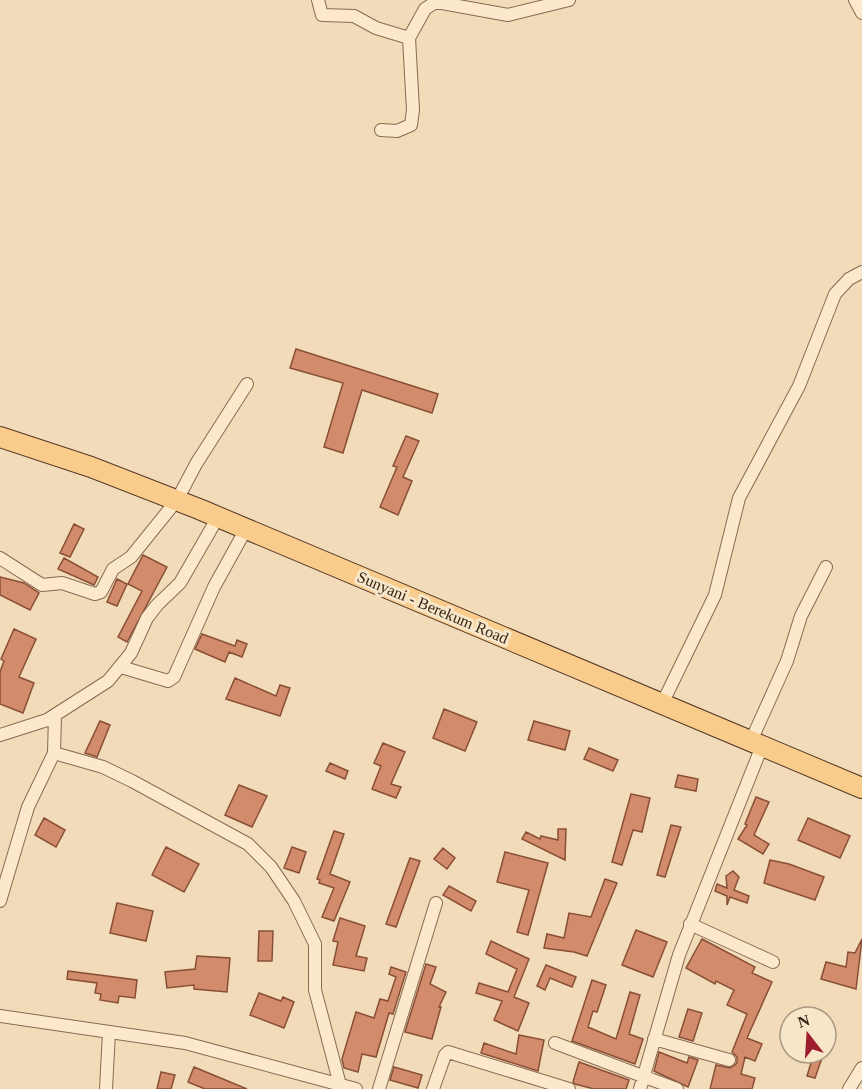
<svg xmlns="http://www.w3.org/2000/svg" width="862" height="1089" font-family="'Times New Roman',serif">
  <style>
    .building { fill: #d38c6b; stroke: #894f36; stroke-width: 1.5 }
    .lines { fill: none; stroke-linecap: round; stroke-linejoin: round }
    .minor-casing { stroke: #886a52; stroke-width: 14 }
    .primary-casing { stroke: #553828; stroke-width: 22 }
    .minor { stroke: #fce9cc; stroke-width: 12 }
    .primary { stroke: #f9cc8b; stroke-width: 20 }
    .labels { text-anchor: middle; stroke-width: 6; stroke-linejoin: round; paint-order: stroke }
    .street-label { font-size: 16px; fill: #362419; stroke: #f8e6c9 }
  </style>
  <rect width="100%" height="100%" fill="#f1dbb9"/>
  <!-- building -->
  <path class="building" d="M296,349L438,394L432,413L362,390L343,453L324,447L343,383L290,368Z
    M406,436L419,441L403,477L412,481L398,515L380,507L397,467L393,466Z
    M74,524L84,529L70,557L60,553Z
    M143,555L167,567L127,642L118,637L142,591L128,584Z
    M64,558L98,577L94,585L58,569Z
    M0,577L24,583L39,593L30,610L0,595Z
    M117,579L127,584L117,606L107,602Z
    M14,629L36,639L19,677L34,683L23,713L0,704V672L4,661L1,659Z
    M202,634L235,646L237,640L247,644L242,657L229,652L225,662L195,649Z
    M235,678L276,696L280,685L290,688L280,716L226,699Z
    M444,709L477,722L465,751L433,738Z
    M100,721L110,725L97,757L85,753Z
    M534,721L570,731L565,750L528,740Z
    M383,743L405,752L391,784L401,787L396,798L372,789L381,766L374,763Z
    M589,748L618,760L613,771L584,759Z
    M330,763L348,771L345,779L326,771Z
    M678,775L698,779L696,791L675,787Z
    M239,785L267,796L252,827L225,815Z
    M631,794L650,798L642,832L633,830L622,865L612,862Z
    M756,797L769,802L754,835L769,844L763,854L738,839L747,825L745,824Z
    M44,818L65,830L56,847L35,835Z
    M808,818L850,836L840,858L798,840Z
    M671,825L681,827L665,877L657,875Z
    M558,829H566L565,860L522,839L526,832L540,839L541,836L558,840Z
    M334,831L344,834L330,874L350,882L334,921L322,917L334,888L319,883L320,880L317,879Z
    M166,847L199,864L184,892L152,875Z
    M292,847L306,852L299,873L284,868Z
    M443,848L455,858L447,869L434,859Z
    M505,852L548,863L528,935L517,932L529,890L497,882Z
    M410,858L420,861L396,927L386,924Z
    M770,860L789,864L824,877L815,900L764,883Z
    M733,871L739,877L734,890L749,896L747,903L730,897L727,905V896L715,891L717,884L727,888L726,876Z
    M605,879L617,883L587,956L574,952L544,948L547,934L564,938L569,913L591,917Z
    M449,886L476,901L471,911L443,895Z
    M117,903L153,911L146,941L110,933Z
    M340,918L365,926L356,956L367,958L364,971L333,965L338,942L333,941Z
    M636,930L667,942L653,977L622,965Z
    M259,931H273L272,961H258Z
    M702,939L755,967L752,973L772,982L747,1038L762,1044L755,1061L745,1057L741,1074L755,1078L752,1089H710L716,1065L730,1068L737,1063V1057L732,1052L747,1014L727,1005L734,990L716,981L715,984L686,968Z
    M862,939L856,989L821,979L826,962L846,967L848,952L855,953Z
    M491,941L529,959L514,997L529,1003L518,1031L494,1020L502,1001L476,993L479,983L508,992L517,969L486,954Z
    M197,956L230,958L227,992L194,989V985L167,988L165,972L195,969Z
    M426,964L436,967L430,984L446,992L439,1007H441L432,1039L405,1032Z
    M546,965L576,977L572,987L550,978L545,990L537,986Z
    M391,967L406,972L393,1014L389,1013L376,1057L362,1054L358,1072L344,1068L342,1059L356,1012L374,1018L380,999L388,1001L396,977L389,974Z
    M68,971L137,980L135,998L119,996L118,1003L100,1000L101,994L95,993L97,983L67,979Z
    M592,980L606,985L597,1012L593,1011L588,1027L616,1039L630,992L640,995L629,1034L643,1039L635,1064L572,1041Z
    M259,993L281,1001L283,997L294,1002L284,1028L250,1015Z
    M688,1009L702,1013L693,1041L679,1037Z
    M519,1035L544,1040L538,1071L481,1053L484,1043L516,1054Z
    M659,1052L687,1063L689,1057L698,1060L688,1087L654,1071Z
    M814,1053L823,1055L815,1078L807,1076Z
    M579,1062L629,1080L626,1089H594L575,1084L573,1082Z
    M194,1067L247,1089H205L188,1082Z
    M394,1067L422,1075L418,1088L390,1080Z
    M161,1072L175,1075L171,1089H157Z"/>
  <g class="lines">
    <!-- minor casing -->
    <g class="minor-casing">
      <path id="minor" d="M318,0L322,15L354,16L376,28L409,38
        M855,0L862,13
        M381,130L397,131L411,125L413,110L409,38L425,9L434,3H442L508,15L569,0
        M0,558L42,585L62,583L95,594L101,592L113,569L131,557L177,500L196,464L247,384
        M121,667L168,681L174,677L214,587L246,529
        M662,704L715,595L739,498L799,386L835,294L849,279L862,272
        M0,735L47,720L108,681L131,653L147,618L157,605L180,583L218,517
        M751,741L787,661L801,616L826,567
        M54,753L103,767L132,781L248,844L271,867L294,901L315,944V990L340,1085
        M0,901L28,807L54,753L55,715
        M690,924L773,962
        M0,1016L185,1043L356,1089
        M654,1039L729,1060
        M555,1043L677,1089
        M106,1089L109,1032
        M379,1089L436,903
        M433,1089L445,1055L448,1052L569,1089
        M640,1089L679,955L762,746
        M849,1089L862,1068"/>
    </g>
    <!-- primary casing -->
    <g class="primary-casing">
      <path id="primary" d="M0,437L91,467L199,509L862,788"/>
    </g>
    <!-- minor -->
    <use href="#minor" class="minor"/>
    <!-- primary -->
    <use href="#primary" class="primary"/>
  </g>
  <g class="labels">
    <!-- street labels -->
    <g class="street-label">
      <text transform="translate(433 607) rotate(23)" y="6">Sunyani - Berekum Road</text>
    </g>
  </g>
  <!-- north arrow -->
  <g transform="translate(808 1035) rotate(343)"><circle r="28" fill="#f8e6c9" stroke="#aa9883" stroke-width="1.5"/>
  <path d="M0-4.5L10 22L0 15L-10 22Z" fill="#9c1e2c"/>
  <text y="-9" font-size="16" font-weight="bold" text-anchor="middle" fill="#362419">N</text>
  </g>
</svg>
